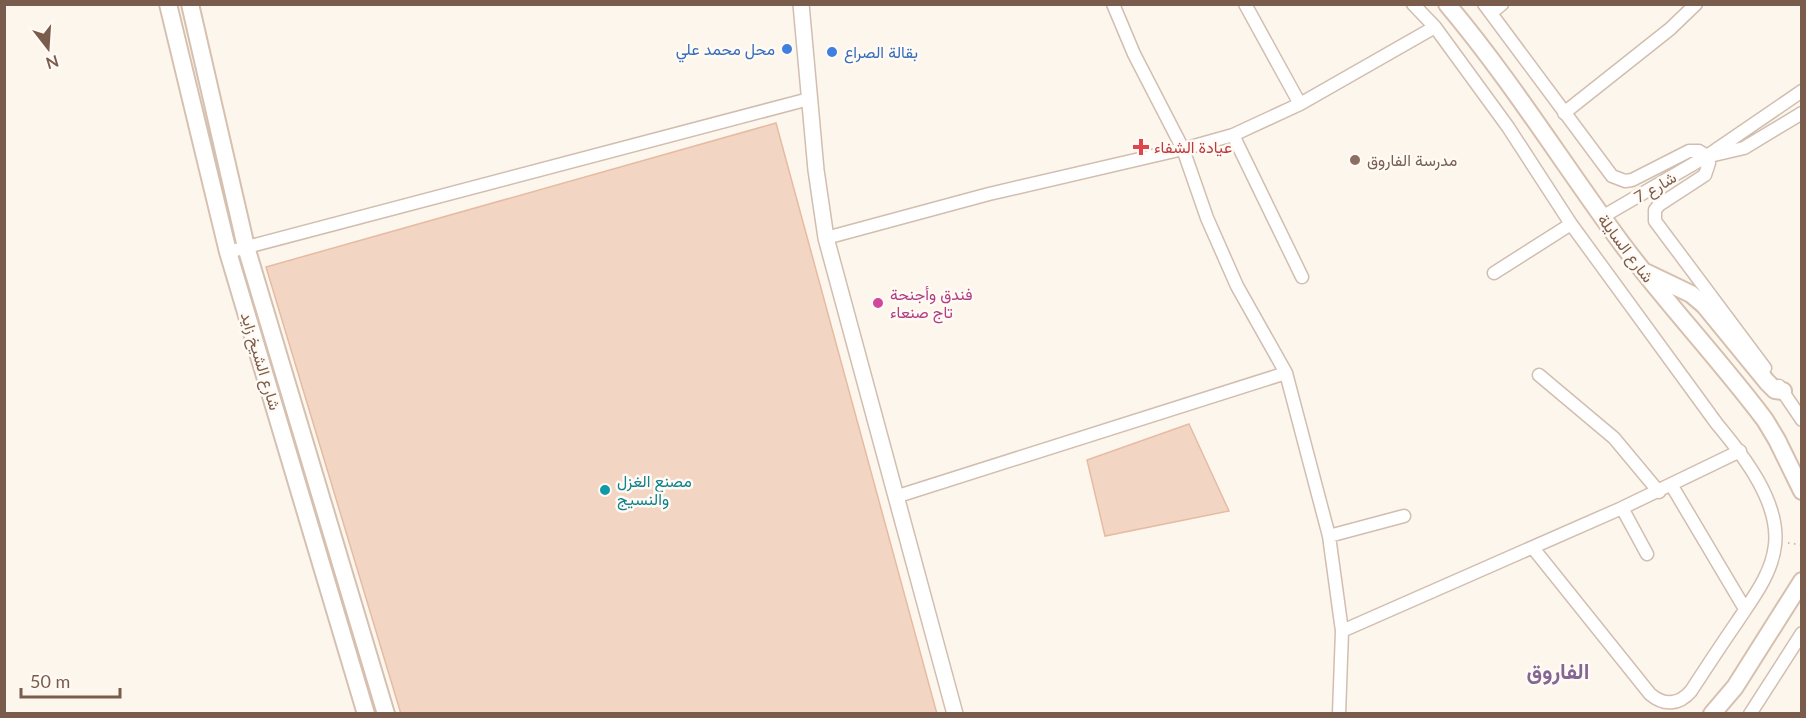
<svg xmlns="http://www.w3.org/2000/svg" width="1806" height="718" font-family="Lato,Vazirmatn,sans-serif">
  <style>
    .building { fill: #f3d5c3; stroke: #e6bba3; stroke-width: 1.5 }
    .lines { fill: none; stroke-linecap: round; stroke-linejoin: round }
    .minor-casing { stroke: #d1beb0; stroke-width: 15 }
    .tertiary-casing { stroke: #d1beb0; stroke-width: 18 }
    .secondary-casing { stroke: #d6c0b0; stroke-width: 20 }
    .path { stroke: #d9b8a5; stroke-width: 2; stroke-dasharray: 1.5 4.5; stroke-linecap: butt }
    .minor { stroke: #fff; stroke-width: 12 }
    .tertiary { stroke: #fff; stroke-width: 15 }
    .secondary { stroke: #fff; stroke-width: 16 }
    .shop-dot { fill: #3f7fe0; stroke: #fffaf3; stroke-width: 2 }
    .health-dot { fill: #e0444e; stroke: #fffaf3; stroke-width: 2 }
    .education-dot { fill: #8d6e63; stroke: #fffaf3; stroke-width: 2 }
    .hotel-dot { fill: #d1479c; stroke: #fffaf3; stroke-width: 2 }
    .culture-dot { fill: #0f9aa8; stroke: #fffaf3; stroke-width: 2 }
    .labels { text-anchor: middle; stroke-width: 5; stroke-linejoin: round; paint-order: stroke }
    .shop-label { font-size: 16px; fill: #366cbe; stroke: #fffaf3; text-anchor: end }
    .health-label { font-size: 16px; fill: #be3a42; stroke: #fffaf3; text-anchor: start }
    .education-label { font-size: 16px; fill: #785e54; stroke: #fffaf3; text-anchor: start }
    .street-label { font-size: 16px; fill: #7a5c4d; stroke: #fffaf3 }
    .hotel-label { font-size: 16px; fill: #b23c85; stroke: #fffaf3; text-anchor: start }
    .culture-label { font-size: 16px; fill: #0d838f; stroke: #fffaf3; text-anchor: start }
    .district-label { font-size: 22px; font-weight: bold; fill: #846695; stroke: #fffaf3 }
  </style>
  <rect width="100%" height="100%" fill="#fdf6ec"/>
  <!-- building -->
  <path class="building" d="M776,123L937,714H401L266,267Z
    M1189,424L1229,511L1105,536L1087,460Z"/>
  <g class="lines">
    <!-- minor casing -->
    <g class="minor-casing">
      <path id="minor" d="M1113,4L1134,54L1183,149L1207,218L1237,286L1286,373L1329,536L1342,631L1339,714
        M1245,4L1300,104
        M1413,4L1435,27L1508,127L1571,224L1717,424C1743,455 1780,502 1775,545C1772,574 1752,599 1737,622C1721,645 1706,668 1691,691C1679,705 1664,706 1650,694L1533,548
        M1484,4L1612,176L1625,181L1632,180L1689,151H1699L1707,156L1709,163L1705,175L1659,205L1655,210V221L1765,368
        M1491,13L1502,4
        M1564,113L1670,29L1696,4
        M1233,135L1302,277
        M1714,155L1744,148L1802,113
        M1602,217L1707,156L1802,91
        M826,238L989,194L1183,149L1233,135L1300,104L1435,27
        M228,252L809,99
        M1494,273L1571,224
        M1539,375L1614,438L1659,492
        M1779,386L1802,420
        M1672,486L1745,609
        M895,497L1286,373
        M1622,508L1647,554
        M1329,536L1404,516
        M1342,631L1622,508L1740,451
        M1750,714L1802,633"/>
    </g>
    <!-- tertiary casing -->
    <g class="tertiary-casing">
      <path id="tertiary" d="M801,4L816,170L826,238L955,714"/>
    </g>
    <!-- secondary casing -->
    <g class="secondary-casing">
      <path id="secondary" d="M168,4L228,252L366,714
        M190,4L246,247L386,714
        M1447,4C1511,80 1563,164 1622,244C1667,304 1720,360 1765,420L1777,440L1802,491
        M1643,271L1691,294L1704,305L1767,382L1775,390L1783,391
        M1712,714L1735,687L1802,581"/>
    </g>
    <!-- path -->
    <path class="path" d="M1788,543L1802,545"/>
    <!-- minor -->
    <use href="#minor" class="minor"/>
    <!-- tertiary -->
    <use href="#tertiary" class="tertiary"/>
    <!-- secondary -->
    <use href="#secondary" class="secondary"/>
  </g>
  <!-- markers -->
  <g class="shop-dot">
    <circle cx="787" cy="49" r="6"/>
    <circle cx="832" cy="52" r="6"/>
  </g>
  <path class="health-dot" d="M1138 138h6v6h6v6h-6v6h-6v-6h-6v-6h6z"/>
  <circle class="education-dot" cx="1355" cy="160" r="6"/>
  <circle class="hotel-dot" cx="878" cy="303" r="6"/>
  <circle class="culture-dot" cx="605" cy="490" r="6"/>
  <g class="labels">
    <!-- shop labels -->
    <g class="shop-label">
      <text x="775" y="55">محل محمد علي</text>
      <text x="844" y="58" text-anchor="start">بقالة الصراع</text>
    </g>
    <!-- health labels -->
    <g class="health-label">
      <text x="1154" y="153">عيادة الشفاء</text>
    </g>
    <!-- education labels -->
    <g class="education-label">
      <text x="1367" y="166">مدرسة الفاروق</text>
    </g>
    <!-- street labels -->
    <g class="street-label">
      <text transform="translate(1655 187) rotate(-30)" y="6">شارع 7</text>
      <text transform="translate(1626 248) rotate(53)" y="6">شارع السايلة</text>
      <text transform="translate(261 361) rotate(73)" y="6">شارع الشيخ زايد</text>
    </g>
    <!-- hotel labels -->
    <g class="hotel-label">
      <text x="890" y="300">فندق وأجنحة<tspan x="890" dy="18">تاج صنعاء</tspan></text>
    </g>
    <!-- culture labels -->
    <g class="culture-label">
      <text x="617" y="487">مصنع الغزل<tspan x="617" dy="18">والنسيج</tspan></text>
    </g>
    <!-- district labels -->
    <g class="district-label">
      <text x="1558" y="679">الفاروق</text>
    </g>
  </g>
  <!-- border -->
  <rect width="1806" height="718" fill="none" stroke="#7a5c4d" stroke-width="12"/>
  <!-- north arrow -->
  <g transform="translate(48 48) rotate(163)" stroke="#fffaf3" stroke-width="4.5" paint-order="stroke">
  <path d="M0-4.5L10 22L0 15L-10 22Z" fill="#7a5c4d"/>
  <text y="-9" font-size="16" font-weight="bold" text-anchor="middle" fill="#7a5c4d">N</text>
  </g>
  <!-- scale -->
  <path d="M21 688v9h99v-9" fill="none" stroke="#7a5c4d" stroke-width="3"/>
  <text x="30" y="688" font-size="18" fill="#7a5c4d" stroke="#fffaf3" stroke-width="4.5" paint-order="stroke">50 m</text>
</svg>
